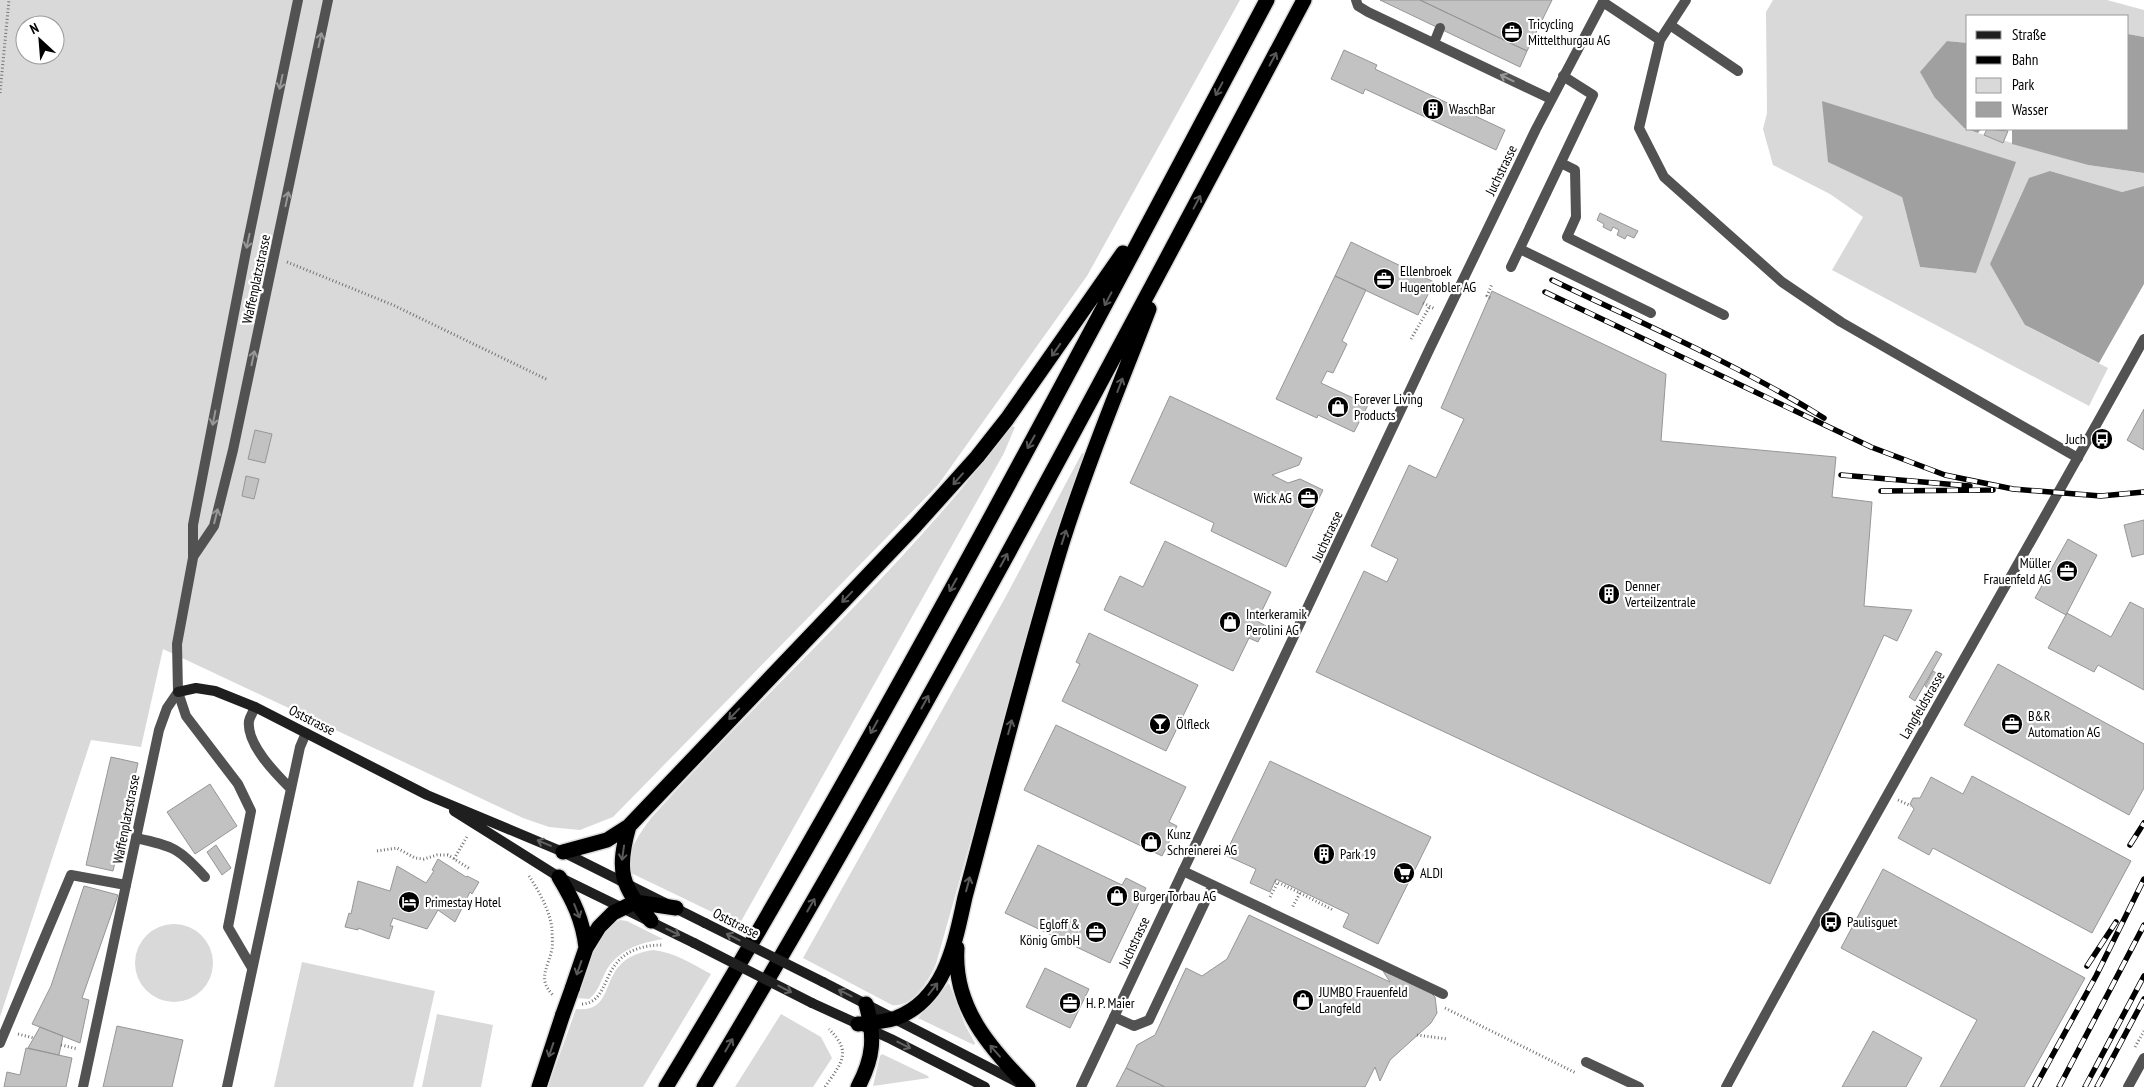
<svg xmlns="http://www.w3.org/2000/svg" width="2144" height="1087" font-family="'PT Sans Narrow',sans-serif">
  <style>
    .green { fill: #d9d9d9; fill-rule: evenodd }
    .water { fill: #a0a0a0 }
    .building { fill: #c2c2c2; stroke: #969696 }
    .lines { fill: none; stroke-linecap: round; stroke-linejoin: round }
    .motorway-casing { stroke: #dbdbdb; stroke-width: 18 }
    .path { stroke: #747474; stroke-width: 3; stroke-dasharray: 1 2.5; stroke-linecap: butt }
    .service { stroke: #525252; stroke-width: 10 }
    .minor { stroke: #525252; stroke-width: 10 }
    .secondary { stroke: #1f1f1f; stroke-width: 10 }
    .motorway { stroke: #000; stroke-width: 15 }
    .rail-casing { stroke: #000; stroke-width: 5.5 }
    .rail { stroke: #fff; stroke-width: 4; stroke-dasharray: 11; stroke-linecap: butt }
    .motorway-bridge-casing { stroke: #dbdbdb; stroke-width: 18; stroke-linecap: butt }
    .secondary-bridge { stroke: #1f1f1f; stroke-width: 10 }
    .motorway-bridge { stroke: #000; stroke-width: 15 }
    .oneway { stroke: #979797 }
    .oneway2 { stroke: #595959 }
    .oneway3 { stroke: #626262 }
    .labels { text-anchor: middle; stroke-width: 4.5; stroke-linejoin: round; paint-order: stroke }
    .poi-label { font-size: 14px; fill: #000; stroke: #fff; text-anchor: start }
    .street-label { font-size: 14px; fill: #000; stroke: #fff }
  </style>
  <rect width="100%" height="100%" fill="#fff"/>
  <!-- green -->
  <path class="green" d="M0,0H1240L1087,276L938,485L613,817L580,830L549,827L523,818L163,649L141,747L91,740L0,1017ZM25,25H55V55H25Z
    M1773,0H2107L2144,10V37L2128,34V16H1968V43L1947,41L1935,98L1964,128L1978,133L2088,165L2144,173V186L2122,192L2050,171L2025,325L2108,368L2089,406L1832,270L1863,217L1830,194L1773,165L1763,129L1767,113L1766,12ZM1902,197L1975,273L1920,267Z
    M1011,426L1015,427L1004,453L739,925L631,873C623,855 641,832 651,818C769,686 906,568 1011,426Z
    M1082,453L1085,454L1053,548L936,964C929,980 913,1008 892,1005L803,958L1005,598Z
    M620,920L627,921L663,939C639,943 617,950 605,973C600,983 598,992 589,999L577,998C585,975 596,930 620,920Z
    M135 963a39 39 0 1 1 78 0a39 39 0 1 1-78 0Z
    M653,950C674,952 692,964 711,974L643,1087H548L576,1009C610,1013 603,981 621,964C630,955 641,952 653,950Z
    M302,962L435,991L413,1087H274Z
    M949,983L965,1025L975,1043L974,1045L918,1018Z
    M437,1014L493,1025L481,1087H422Z
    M781,1014L821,1037L832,1058L813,1087H735Z
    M882,1054L928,1076L929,1078L873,1086L880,1056Z"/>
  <!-- water -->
  <path class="water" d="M2128,34L2144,37V173L2088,165L2012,144V129H2128Z
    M1947,41L1968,43V129H1981L1978,133L1964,128L1935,98L1920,72Z
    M1822,101L2016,162L1976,273L1920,267L1902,197L1828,162Z
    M2050,171L2122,192L2144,186V284L2099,363L2025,325L1990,264L2029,178Z"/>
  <!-- building -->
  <path class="building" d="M1380,0H1420L1527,51L1520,67Z
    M1420,0H1552L1527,51Z
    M1344,50L1377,65L1375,69L1505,130L1496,150L1365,89L1363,94L1331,79Z
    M1987,129L2008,131L2003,143L1984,135Z
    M1600,213L1638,231L1634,238L1627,235L1625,239L1617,235L1619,230L1613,227L1611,231L1603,227L1604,224L1597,220Z
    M1351,242L1434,282L1418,315L1335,276Z
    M1335,276L1366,290L1342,341L1347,344L1333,373L1327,371L1321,383L1368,405L1354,432L1318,415L1317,418L1276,399Z
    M1492,291L1666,374L1661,441L1836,457L1832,497L1872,502L1864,606L1912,610L1897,641L1884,635L1770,884L1316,672L1364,571L1387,582L1398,559L1371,546L1409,465L1436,478L1464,419L1441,408Z
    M1170,396L1302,458L1299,465L1272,475L1288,483L1300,479L1323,490L1286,567L1211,531L1214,523L1130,483Z
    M2144,409V450L2127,440Z
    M255,430L272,434L265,463L248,459Z
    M246,476L259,479L254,499L242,496Z
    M2144,520V554L2132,557L2124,525Z
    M2068,539L2097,555L2066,615L2035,598Z
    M1165,541L1271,592L1257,621L1266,626L1258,642L1249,638L1233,671L1104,610L1120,576L1143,587Z
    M2130,602L2144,609V690L2098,665L2094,672L2048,648L2067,613L2111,637Z
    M1089,633L1198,685L1166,751L1062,701L1080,664L1076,662Z
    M1936,651L1942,654L1915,701L1909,697Z
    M1998,664L2144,744V788L2129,815L1964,725Z
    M1933,671L1938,674L1929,689L1925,686Z
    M1056,725L1186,787L1169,822L1177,826L1162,856L1024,790Z
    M111,757L138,763L113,871L86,865Z
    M1270,761L1431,837L1378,944L1343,927L1349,914L1276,879L1270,892L1250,883L1256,869L1225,855Z
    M1972,776L2131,861L2092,933L1933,848L1929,855L1898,838L1914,809L1910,804L1913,798H1920L1931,777L1963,794Z
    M210,784L237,826L195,854L167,812Z
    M216,845L231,868L222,875L207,852Z
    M1038,845L1122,885L1126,878L1146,888L1110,963L1005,913Z
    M438,859L466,877L467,876L479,882L472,894L470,892L455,922L438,910L427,929L393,918L390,926H393L389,939L358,928V930L345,927L349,913L351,914L358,881L390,891L397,866L426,883L434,871L432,870Z
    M1883,869L2085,978L2024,1087H1940L1977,1020L1841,948Z
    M84,886L118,895L82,998L89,1000L80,1043L32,1024L51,986Z
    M1249,915L1390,982L1383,971L1428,990L1435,997L1437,1013L1431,1023L1390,1060L1380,1081L1375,1067L1365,1087H1165L1126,1068L1137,1045L1155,1035L1186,968L1202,976L1227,959Z
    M1045,968L1089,989L1070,1028L1026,1007Z
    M117,1026L183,1040L172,1087H103Z
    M40,1027L63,1036L59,1055L28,1048Z
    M1873,1031L1922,1058L1906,1087H1842Z
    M26,1048L72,1058L66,1087H4L7,1072L20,1075Z
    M1126,1068L1165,1087H1116Z"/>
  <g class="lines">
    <!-- motorway casing -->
    <g class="motorway-casing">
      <path id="motorway" d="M629,826C616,872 621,885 651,921
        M563,852L607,840L629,826L915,526L977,457L1007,419L1123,253
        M559,877C573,900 583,920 586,948
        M957,948C953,1007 990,1048 1028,1087
        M572,989L586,948L599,927L613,913L635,902L676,908
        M858,1024C870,1023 884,1022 896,1018C946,999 955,942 965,897C997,779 1026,660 1062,543C1087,464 1119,387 1149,309
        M539,1087L563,1014
        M666,1087C880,733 1073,366 1267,0
        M704,1087C917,732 1110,366 1304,0
        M858,1087C874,1057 875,1037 866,1004"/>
    </g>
    <!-- path -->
    <path class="path" d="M0,93L9,0
      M287,262L393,305L548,380
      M1490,298L1487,296L1492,284
      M1423,303L1435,309
      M1411,339L1430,306
      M1898,800L1911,806
      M377,851L397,848L415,858L424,859L437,855H448L470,869
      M454,859L468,835
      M529,876C539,891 550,911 552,929C552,935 553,943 552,949C548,968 537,979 553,995
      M1275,881L1300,893L1292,908
      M1300,893L1333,910
      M1270,897L1278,882
      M582,1004C603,1003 604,979 615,965C627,949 645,945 663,945
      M1445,1008L1576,1073
      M18,1034L34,1038
      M1417,1035L1447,1039
      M61,1045L78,1049
      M2135,1047L2144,1031
      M825,1087C841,1063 853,1053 829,1029"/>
    <!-- service -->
    <path class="service" d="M1356,0L1358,6L1368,12L1551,99
      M1603,2L1660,40L1639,128L1664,177L1782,282L1841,322L2078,458
      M1670,25L1738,71
      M1660,40L1686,0
      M1434,43L1440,28
      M1561,163L1575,170L1576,217L1567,237L1724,315
      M1520,249L1651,313
      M1511,267L1593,95L1563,76
      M178,692L186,716L238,784L251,811L228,927L252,968
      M255,707C254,711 250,716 249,721C246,744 276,774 291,789
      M136,838C173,846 179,848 205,877
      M1183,871L1443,994
      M1114,1017L1134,1026L1149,1020L1213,885
      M0,1043L71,875L126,885
      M1586,1062L1639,1087
      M227,1087L300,747L306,733
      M2128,1087L2144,1058"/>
    <!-- minor -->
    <path class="minor" d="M193,557L214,526L233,450L328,0
      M83,1087L159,730L167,708L178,692L177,644L193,558V525L247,246L298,0
      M1081,1087L1430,348L1536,129L1604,0
      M1726,1087C1861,835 2006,589 2144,339"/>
    <!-- secondary -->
    <path class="secondary" d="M178,692L196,688L215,691L255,707L427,795L563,852L705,923
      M454,811L559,877L694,943
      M823,982L1019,1083
      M812,1003L891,1039L985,1087"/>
    <!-- motorway -->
    <use href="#motorway" class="motorway"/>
    <!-- rail casing -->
    <g class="rail-casing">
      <path id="rail" d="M1552,280C1643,324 1737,364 1824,418
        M1545,292L1871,447L1945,475L2013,489L2101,496L2144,492
        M1841,475L1970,486
        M1881,491L1993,490
        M2130,845L2144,823
        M2087,966L2116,922
        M2035,1087L2096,976L2144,879
        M2059,1087L2144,925
        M2085,1087L2144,976
        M2097,1087L2144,999"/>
    </g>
    <!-- rail -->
    <use href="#rail" class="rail"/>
    <!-- motorway-bridge casing -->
    <g class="motorway-bridge-casing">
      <path id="motorway-bridge" d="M563,1014L572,989"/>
    </g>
    <!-- secondary-bridge -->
    <path class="secondary-bridge" d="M705,923L823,982
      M694,943L812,1003"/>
    <!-- motorway-bridge -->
    <use href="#motorway-bridge" class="motorway-bridge"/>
  </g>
  <!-- one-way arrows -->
  <defs><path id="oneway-shaft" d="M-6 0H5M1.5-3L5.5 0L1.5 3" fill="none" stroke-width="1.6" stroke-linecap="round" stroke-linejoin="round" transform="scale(1.25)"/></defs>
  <g class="oneway">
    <use href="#oneway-shaft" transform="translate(320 40) rotate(-78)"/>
    <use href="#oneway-shaft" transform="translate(1507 78) rotate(-154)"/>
    <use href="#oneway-shaft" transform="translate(281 82) rotate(102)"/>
    <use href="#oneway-shaft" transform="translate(287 199) rotate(-78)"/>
    <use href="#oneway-shaft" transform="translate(248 241) rotate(102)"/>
    <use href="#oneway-shaft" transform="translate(253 358) rotate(-78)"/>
    <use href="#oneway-shaft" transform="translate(214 418) rotate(101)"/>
    <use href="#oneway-shaft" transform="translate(216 516) rotate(-76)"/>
  </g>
  <g class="oneway2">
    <use href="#oneway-shaft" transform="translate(1273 59) rotate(-62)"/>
    <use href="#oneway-shaft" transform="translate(1219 89) rotate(118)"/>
    <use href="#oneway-shaft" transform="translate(1197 202) rotate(-62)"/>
    <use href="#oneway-shaft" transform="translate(1108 299) rotate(118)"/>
    <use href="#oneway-shaft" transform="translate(1056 350) rotate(125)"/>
    <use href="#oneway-shaft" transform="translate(1120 385) rotate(-69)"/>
    <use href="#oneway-shaft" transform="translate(1031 442) rotate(119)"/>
    <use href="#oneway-shaft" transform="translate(958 479) rotate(131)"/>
    <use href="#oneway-shaft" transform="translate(1064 537) rotate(-72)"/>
    <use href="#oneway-shaft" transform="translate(1004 560) rotate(-61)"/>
    <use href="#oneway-shaft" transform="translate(953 585) rotate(119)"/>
    <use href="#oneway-shaft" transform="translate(847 597) rotate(134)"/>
    <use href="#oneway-shaft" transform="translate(925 702) rotate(-61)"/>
    <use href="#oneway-shaft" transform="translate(734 714) rotate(134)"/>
    <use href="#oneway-shaft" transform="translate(874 727) rotate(119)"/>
    <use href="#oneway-shaft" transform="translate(1010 727) rotate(-75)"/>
    <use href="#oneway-shaft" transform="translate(623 853) rotate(98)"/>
    <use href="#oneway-shaft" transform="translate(968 884) rotate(-75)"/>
    <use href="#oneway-shaft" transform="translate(811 905) rotate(-60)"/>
    <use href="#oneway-shaft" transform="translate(577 911) rotate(68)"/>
    <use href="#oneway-shaft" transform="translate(579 968) rotate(109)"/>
    <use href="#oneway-shaft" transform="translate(933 989) rotate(-52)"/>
    <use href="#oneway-shaft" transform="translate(729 1045) rotate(-60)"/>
    <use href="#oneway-shaft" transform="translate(551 1050) rotate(109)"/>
    <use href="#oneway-shaft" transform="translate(995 1051) rotate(-131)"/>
  </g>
  <g class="oneway3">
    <use href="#oneway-shaft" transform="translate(544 843) rotate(-157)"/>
    <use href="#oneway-shaft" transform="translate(673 932) rotate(26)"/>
    <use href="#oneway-shaft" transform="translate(733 937) rotate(-153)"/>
    <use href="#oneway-shaft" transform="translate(785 989) rotate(27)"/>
    <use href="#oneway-shaft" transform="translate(845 993) rotate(-153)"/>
    <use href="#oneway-shaft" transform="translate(904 1045) rotate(27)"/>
  </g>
  <!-- icons -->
  <defs>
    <g id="office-disc" transform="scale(1.125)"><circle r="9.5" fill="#000" stroke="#fff"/><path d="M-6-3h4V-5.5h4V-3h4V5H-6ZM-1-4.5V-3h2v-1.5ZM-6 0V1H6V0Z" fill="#fff"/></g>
    <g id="building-disc" transform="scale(1.125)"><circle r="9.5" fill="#000" stroke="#fff"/><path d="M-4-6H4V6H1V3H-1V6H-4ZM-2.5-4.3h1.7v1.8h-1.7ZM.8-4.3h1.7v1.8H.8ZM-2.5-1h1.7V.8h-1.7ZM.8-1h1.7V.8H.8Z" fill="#fff"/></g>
    <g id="shop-disc" transform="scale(1.125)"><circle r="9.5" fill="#000" stroke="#fff"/><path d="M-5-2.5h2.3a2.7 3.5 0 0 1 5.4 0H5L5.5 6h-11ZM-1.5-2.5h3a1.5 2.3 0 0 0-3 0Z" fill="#fff"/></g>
    <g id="bus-disc" transform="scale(1.125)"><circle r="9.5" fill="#000" stroke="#fff"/><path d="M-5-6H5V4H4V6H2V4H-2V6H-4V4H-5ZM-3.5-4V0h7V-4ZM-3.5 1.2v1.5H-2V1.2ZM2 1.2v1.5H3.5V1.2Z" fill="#fff"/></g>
    <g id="bar-disc" transform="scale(1.125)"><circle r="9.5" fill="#000" stroke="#fff"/><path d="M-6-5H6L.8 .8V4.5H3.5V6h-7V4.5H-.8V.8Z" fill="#fff"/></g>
    <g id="supermarket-disc" transform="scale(1.125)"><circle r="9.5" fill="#000" stroke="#fff"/><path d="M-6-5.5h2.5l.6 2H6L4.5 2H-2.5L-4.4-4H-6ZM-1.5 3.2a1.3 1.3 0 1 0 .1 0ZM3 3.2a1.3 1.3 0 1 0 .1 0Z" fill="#fff"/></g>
    <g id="hotel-disc" transform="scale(1.125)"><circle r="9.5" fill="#000" stroke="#fff"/><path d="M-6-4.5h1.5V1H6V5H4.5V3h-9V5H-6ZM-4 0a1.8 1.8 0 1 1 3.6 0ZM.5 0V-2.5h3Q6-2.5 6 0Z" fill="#fff"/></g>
  </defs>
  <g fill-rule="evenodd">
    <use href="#office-disc" x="1512" y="32"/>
    <use href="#building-disc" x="1433" y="109"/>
    <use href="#office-disc" x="1384" y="279"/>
    <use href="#shop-disc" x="1338" y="407"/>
    <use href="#bus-disc" x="2102" y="439"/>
    <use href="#office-disc" x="1308" y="498"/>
    <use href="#office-disc" x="2067" y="571"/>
    <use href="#building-disc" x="1609" y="594"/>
    <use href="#shop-disc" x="1230" y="622"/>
    <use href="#bar-disc" x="1160" y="724"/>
    <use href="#office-disc" x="2012" y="724"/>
    <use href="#shop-disc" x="1151" y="842"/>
    <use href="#building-disc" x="1324" y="854"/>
    <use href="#supermarket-disc" x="1404" y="873"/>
    <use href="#shop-disc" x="1117" y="896"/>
    <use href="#hotel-disc" x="409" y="902"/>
    <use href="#bus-disc" x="1831" y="922"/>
    <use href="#office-disc" x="1096" y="932"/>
    <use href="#shop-disc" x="1303" y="1000"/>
    <use href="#office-disc" x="1070" y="1003"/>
  </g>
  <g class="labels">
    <!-- poi labels -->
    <g class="poi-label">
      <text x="1528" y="29">Tricycling<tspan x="1528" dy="16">Mittelthurgau AG</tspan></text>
      <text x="1449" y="114">WaschBar</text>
      <text x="1400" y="276">Ellenbroek<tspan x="1400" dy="16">Hugentobler AG</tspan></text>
      <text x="1354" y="404">Forever Living<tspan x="1354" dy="16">Products</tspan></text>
      <text x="2086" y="444" text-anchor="end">Juch</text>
      <text x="1292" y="503" text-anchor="end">Wick AG</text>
      <text x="2051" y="568" text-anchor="end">Müller<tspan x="2051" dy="16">Frauenfeld AG</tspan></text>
      <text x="1625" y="591">Denner<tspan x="1625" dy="16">Verteilzentrale</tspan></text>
      <text x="1246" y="619">Interkeramik<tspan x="1246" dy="16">Perolini AG</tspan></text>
      <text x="2028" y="721">B&amp;R<tspan x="2028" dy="16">Automation AG</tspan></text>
      <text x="1176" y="729">Ölfleck</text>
      <text x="1167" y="839">Kunz<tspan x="1167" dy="16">Schreinerei AG</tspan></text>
      <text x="1340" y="859">Park 19</text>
      <text x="1420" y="878">ALDI</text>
      <text x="1133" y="901">Burger Torbau AG</text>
      <text x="425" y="907">Primestay Hotel</text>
      <text x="1847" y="927">Paulisguet</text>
      <text x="1080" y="929" text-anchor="end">Egloff &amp;<tspan x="1080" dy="16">König GmbH</tspan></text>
      <text x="1319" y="997">JUMBO Frauenfeld<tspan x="1319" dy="16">Langfeld</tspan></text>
      <text x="1086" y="1008">H. P. Maier</text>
    </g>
    <!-- street labels -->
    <g class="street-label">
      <text transform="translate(1501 170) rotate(-64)" y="5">Juchstrasse</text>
      <text transform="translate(256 279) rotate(-78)" y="5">Waffenplatzstrasse</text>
      <text transform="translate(1327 536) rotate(-65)" y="5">Juchstrasse</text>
      <text transform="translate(1922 705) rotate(-60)" y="5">Langfeldstrasse</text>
      <text transform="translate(312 720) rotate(27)" y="5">Oststrasse</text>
      <text transform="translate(126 819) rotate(-79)" y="5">Waffenplatzstrasse</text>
      <text transform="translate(736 923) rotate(27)" y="5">Oststrasse</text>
      <text transform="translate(1134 942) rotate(-65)" y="5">Juchstrasse</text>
    </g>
  </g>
  <!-- legend -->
  <rect x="1966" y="15" width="162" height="115" fill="#ffffff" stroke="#999999"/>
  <rect x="1976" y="31" width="25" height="8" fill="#1f1f1f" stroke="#999999"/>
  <text x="2012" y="40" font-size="15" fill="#000000">Straße</text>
  <rect x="1976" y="56" width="25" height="8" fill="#000000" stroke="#999999"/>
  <text x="2012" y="65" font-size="15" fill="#000000">Bahn</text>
  <rect x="1976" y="78" width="25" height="15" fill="#d9d9d9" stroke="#999999"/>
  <text x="2012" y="90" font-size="15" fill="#000000">Park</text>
  <rect x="1976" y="102" width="25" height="15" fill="#a0a0a0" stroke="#999999"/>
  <text x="2012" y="115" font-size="15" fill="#000000">Wasser</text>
  <!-- north arrow -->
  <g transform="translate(40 40) rotate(334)"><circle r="24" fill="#ffffff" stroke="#999999"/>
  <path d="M0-4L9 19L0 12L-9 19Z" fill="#000000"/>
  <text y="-8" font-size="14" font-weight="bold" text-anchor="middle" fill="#000000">N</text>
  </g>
</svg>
